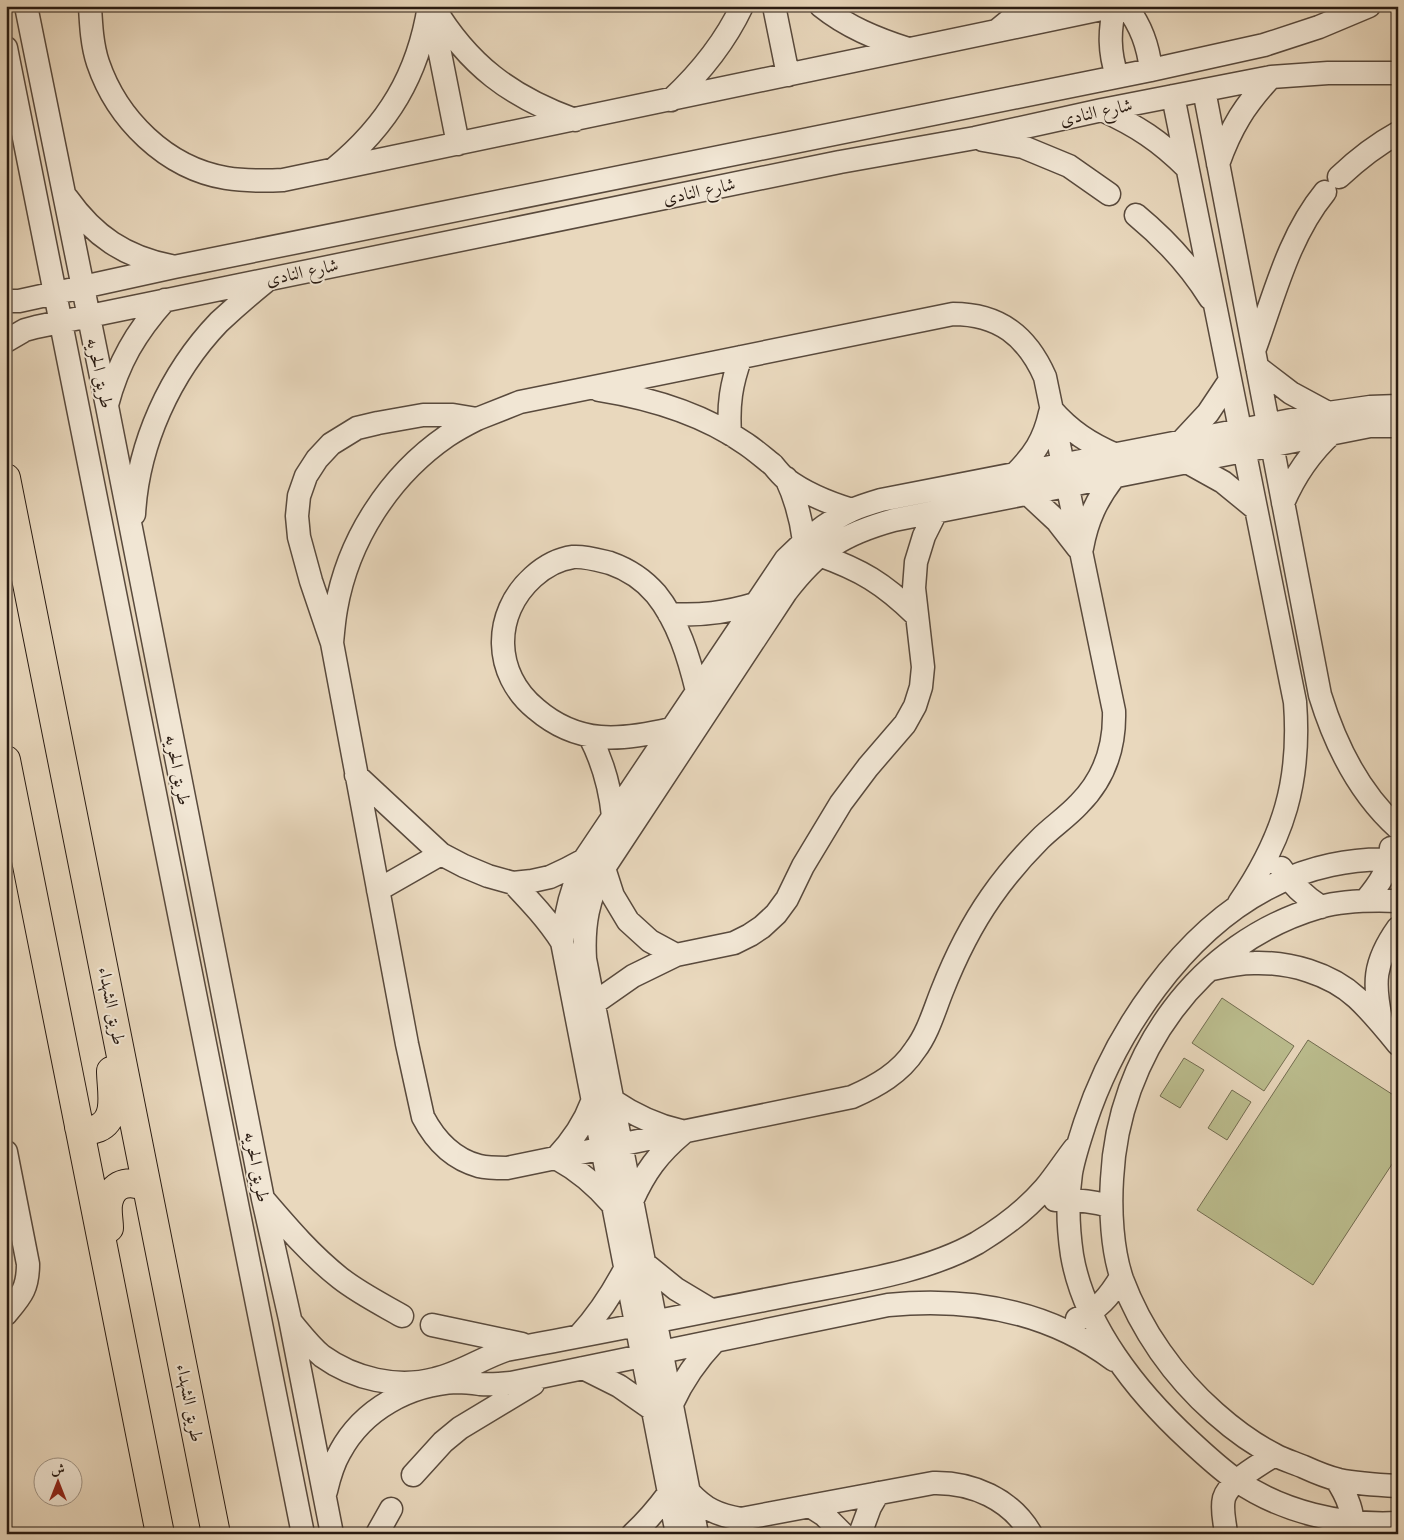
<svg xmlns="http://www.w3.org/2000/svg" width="1404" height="1540" font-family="Cardo,Amiri,serif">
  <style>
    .green { fill: #bbbd8e; stroke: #726c50 }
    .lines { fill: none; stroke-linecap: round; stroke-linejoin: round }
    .minor-casing { stroke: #594a3d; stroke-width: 25 }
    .major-casing { stroke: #291b12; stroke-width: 30 }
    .minor { stroke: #f1e6d4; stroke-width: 22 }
    .major { stroke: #e9d8bd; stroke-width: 28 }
    .labels { text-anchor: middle; stroke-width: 4; stroke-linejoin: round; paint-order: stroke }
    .street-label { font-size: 18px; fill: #291b12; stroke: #f1e6d4 }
  </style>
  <rect width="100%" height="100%" fill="#e9d8bd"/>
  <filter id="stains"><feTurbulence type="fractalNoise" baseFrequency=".004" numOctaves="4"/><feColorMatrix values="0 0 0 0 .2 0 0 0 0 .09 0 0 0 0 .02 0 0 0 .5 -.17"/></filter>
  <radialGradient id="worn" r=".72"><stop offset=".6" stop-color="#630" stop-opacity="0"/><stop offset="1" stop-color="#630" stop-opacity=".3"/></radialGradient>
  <!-- green -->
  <path class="green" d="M1222,998L1294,1046L1264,1091L1192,1043Z
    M1308,1040L1398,1098V1155L1313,1285L1197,1210Z
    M1184,1058L1204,1070L1180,1108L1160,1096Z
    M1232,1090L1251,1102L1227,1140L1208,1128Z"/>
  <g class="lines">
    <!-- minor casing -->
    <g class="minor-casing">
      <path id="minor" d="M26,6L107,406L263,1199L290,1319L332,1534
        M90,6C91,25 92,45 98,63C117,119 166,168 226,178C245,181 264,181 283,180L1116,6
        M433,6C468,65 511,97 575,120
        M774,6L788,75
        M821,6C847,27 877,39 908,49
        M1115,6C1109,31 1109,52 1117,76
        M1126,6C1141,26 1148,45 1151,70
        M432,13L458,144
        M999,29L1027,6
        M6,48L303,1534
        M1204,90L1320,695C1335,744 1359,793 1398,828
        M1173,96L1295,702C1301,781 1284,837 1239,903
        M671,100C700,73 725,42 742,6
        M1102,110C1137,126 1160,141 1187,168
        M983,140L1023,147L1069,166L1109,194
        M1218,164C1231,127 1245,105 1271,77
        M334,169C388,125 418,75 429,6
        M1339,177C1357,160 1376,145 1398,133
        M67,198C94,236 125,257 171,266
        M1136,215C1165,239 1190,266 1210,298
        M6,301H19L174,267L1151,70L1264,45L1319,27L1369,6
        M6,341L25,330L36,327L840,162L975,138L1102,110L1271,77L1328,73H1398
        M1254,351C1274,297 1288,237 1325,192
        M1257,367L1291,393L1328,413
        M599,390C649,398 703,414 746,444C755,450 764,458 773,465C777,470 781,475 786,479C806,494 829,503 852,510
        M107,405C118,363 136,332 165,300
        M1051,409C1070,431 1090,444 1116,455
        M730,434C728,405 731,384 741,357
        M1181,442L1208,413L1230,380
        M1187,462L1223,482L1256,509
        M1014,475C1034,455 1044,440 1050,413
        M786,478C796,499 801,518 804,541
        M1028,494L1057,521L1078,548
        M1283,503C1295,475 1310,453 1332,433
        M134,514C138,444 170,373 219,322C234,308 249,295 265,282
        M1082,548C1087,520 1097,499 1114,477
        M819,555C861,570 883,583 916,615
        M669,614C700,616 725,613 755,604
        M332,643L311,581L299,537L297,516L299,496L306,476L317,459L331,444L357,428L378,423L423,415H453L477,419L520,402L953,314C999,314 1027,336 1045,377L1114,711C1115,747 1105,778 1079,804C1067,817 1052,827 1040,839C1022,857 1005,877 991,897C970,927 955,958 942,991C934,1011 928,1033 915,1050C900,1073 877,1086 852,1097L507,1168C498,1168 487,1168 479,1166C453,1159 435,1140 423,1117L407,1044L332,643C333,632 334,620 336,609C348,540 389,476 447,436C456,430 467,424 477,419
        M671,729C620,741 578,745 536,709C493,674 492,614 533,577C543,568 558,559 573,557C585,556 598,560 610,563C627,569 644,580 656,594C678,621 689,658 697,691
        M590,737C603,762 610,787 613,816
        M356,775L441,854L464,866L488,876L513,883L532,881L550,877L567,869L584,860
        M1398,860C1353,857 1307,867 1268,888C1182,933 1115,1032 1085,1123C1080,1139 1074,1156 1071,1173C1067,1200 1068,1228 1072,1255C1084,1326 1137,1392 1189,1440C1204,1454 1219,1468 1236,1480C1282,1512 1342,1526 1398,1523
        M604,868L613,896L628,921L650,941L676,955
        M1281,868C1292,885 1304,896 1321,907
        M513,883C531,902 548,920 562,942
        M378,890L441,854
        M1366,900C1380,883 1389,870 1391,848
        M1398,901C1372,900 1345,900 1320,907C1199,942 1118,1055 1112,1179C1110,1210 1112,1250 1122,1279C1141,1330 1174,1377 1215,1413C1233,1429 1253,1444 1275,1455C1284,1460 1295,1463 1304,1467C1315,1472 1327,1477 1339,1480C1358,1484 1378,1485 1398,1486
        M1212,969C1225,966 1240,963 1254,963C1289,962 1330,973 1357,998C1372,1012 1385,1028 1398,1044
        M593,1004L633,976L676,955L734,943L750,935L762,927L776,914L787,899L803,866L841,803L868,767L905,724L915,706L921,687L923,667L914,588L916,562L924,536L936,512
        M1382,1024C1373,984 1373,963 1398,928
        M612,1100C634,1115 655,1125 681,1131
        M592,1102C584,1124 572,1141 556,1158C578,1170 596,1185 612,1204
        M6,1152L28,1264C28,1289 21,1296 6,1314
        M264,1200C288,1228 311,1255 340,1278C359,1293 381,1304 402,1316
        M1055,1200C1074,1199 1091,1201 1110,1206
        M632,1201C645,1172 658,1154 683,1133
        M644,1263L676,1289L711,1310
        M1077,1319C1099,1309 1109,1297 1121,1277
        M291,1322C301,1334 310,1346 322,1356C354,1379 397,1389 435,1379C461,1373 482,1358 506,1350C599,1333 692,1314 785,1296C847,1283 922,1274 977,1243C1002,1228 1026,1210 1045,1188C1055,1176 1064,1162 1074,1149
        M432,1325L522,1344
        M579,1336C598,1315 612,1294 625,1269
        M583,1368L619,1386L652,1409
        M672,1404C683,1380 697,1360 715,1341
        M413,1475L443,1442L460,1428L533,1384
        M1336,1479C1348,1497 1354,1513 1353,1534
        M326,1491C329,1478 333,1464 340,1452C363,1409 410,1384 457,1382C465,1382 473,1383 480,1384C491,1385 501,1384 511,1383L888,1305C970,1297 1047,1310 1114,1360
        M689,1492C705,1509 717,1515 741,1519L933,1483C972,1482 1011,1499 1031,1534
        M810,1506L824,1515L843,1534
        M377,1534L391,1509
        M633,1534C647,1521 658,1508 669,1493
        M677,1534L562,942C565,913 572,887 584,860L786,559C806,539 826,522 852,510C861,506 871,503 881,500L1328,413L1370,407L1398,406
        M697,1534L585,959C583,924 588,899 604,868L786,592C818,550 843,534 894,520L1370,426H1398
        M860,1534L870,1507L878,1493
        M1226,1534C1225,1522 1221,1510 1224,1498C1229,1481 1260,1465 1274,1455"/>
    </g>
    <!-- major casing -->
    <g class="major-casing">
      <path id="major" d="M6,478L216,1534
        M6,760C57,1018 110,1276 160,1534
        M79,1127C85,1130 91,1131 98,1128C119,1119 111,1089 111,1071
        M109,1228C109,1219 106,1209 109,1200C114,1181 133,1180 147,1188"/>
    </g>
    <!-- minor -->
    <use href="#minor" class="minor"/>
    <!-- major -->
    <use href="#major" class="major"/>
  </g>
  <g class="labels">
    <!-- street labels -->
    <g class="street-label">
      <text transform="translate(1096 112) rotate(-12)" y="6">شارع النادى</text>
      <text transform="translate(699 191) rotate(-12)" y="6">شارع النادى</text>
      <text transform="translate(302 272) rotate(-12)" y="6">شارع النادى</text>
      <text transform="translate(100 373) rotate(78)" y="6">طريق الحريه</text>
      <text transform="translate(178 770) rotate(79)" y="6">طريق الحريه</text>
      <text transform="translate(112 1006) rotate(79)" y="6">طريق الشهداء</text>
      <text transform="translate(257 1167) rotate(79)" y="6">طريق الحريه</text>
      <text transform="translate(190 1403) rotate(79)" y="6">طريق الشهداء</text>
    </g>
  </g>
  <!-- margin -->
  <rect width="1404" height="1540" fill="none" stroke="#e9d8bd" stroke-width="25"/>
  <rect x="8" y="8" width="1389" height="1525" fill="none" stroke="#291b12" stroke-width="2.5"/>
  <rect x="12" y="12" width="1379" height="1515" fill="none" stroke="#291b12"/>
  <!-- north arrow -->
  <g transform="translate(58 1482)"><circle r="24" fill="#f1e6d4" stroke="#a19586"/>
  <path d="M0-4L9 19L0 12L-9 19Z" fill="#8f2418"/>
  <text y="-8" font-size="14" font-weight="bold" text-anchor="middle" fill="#291b12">ش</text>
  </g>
  <rect width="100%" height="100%" filter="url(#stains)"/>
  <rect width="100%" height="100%" fill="url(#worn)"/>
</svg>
